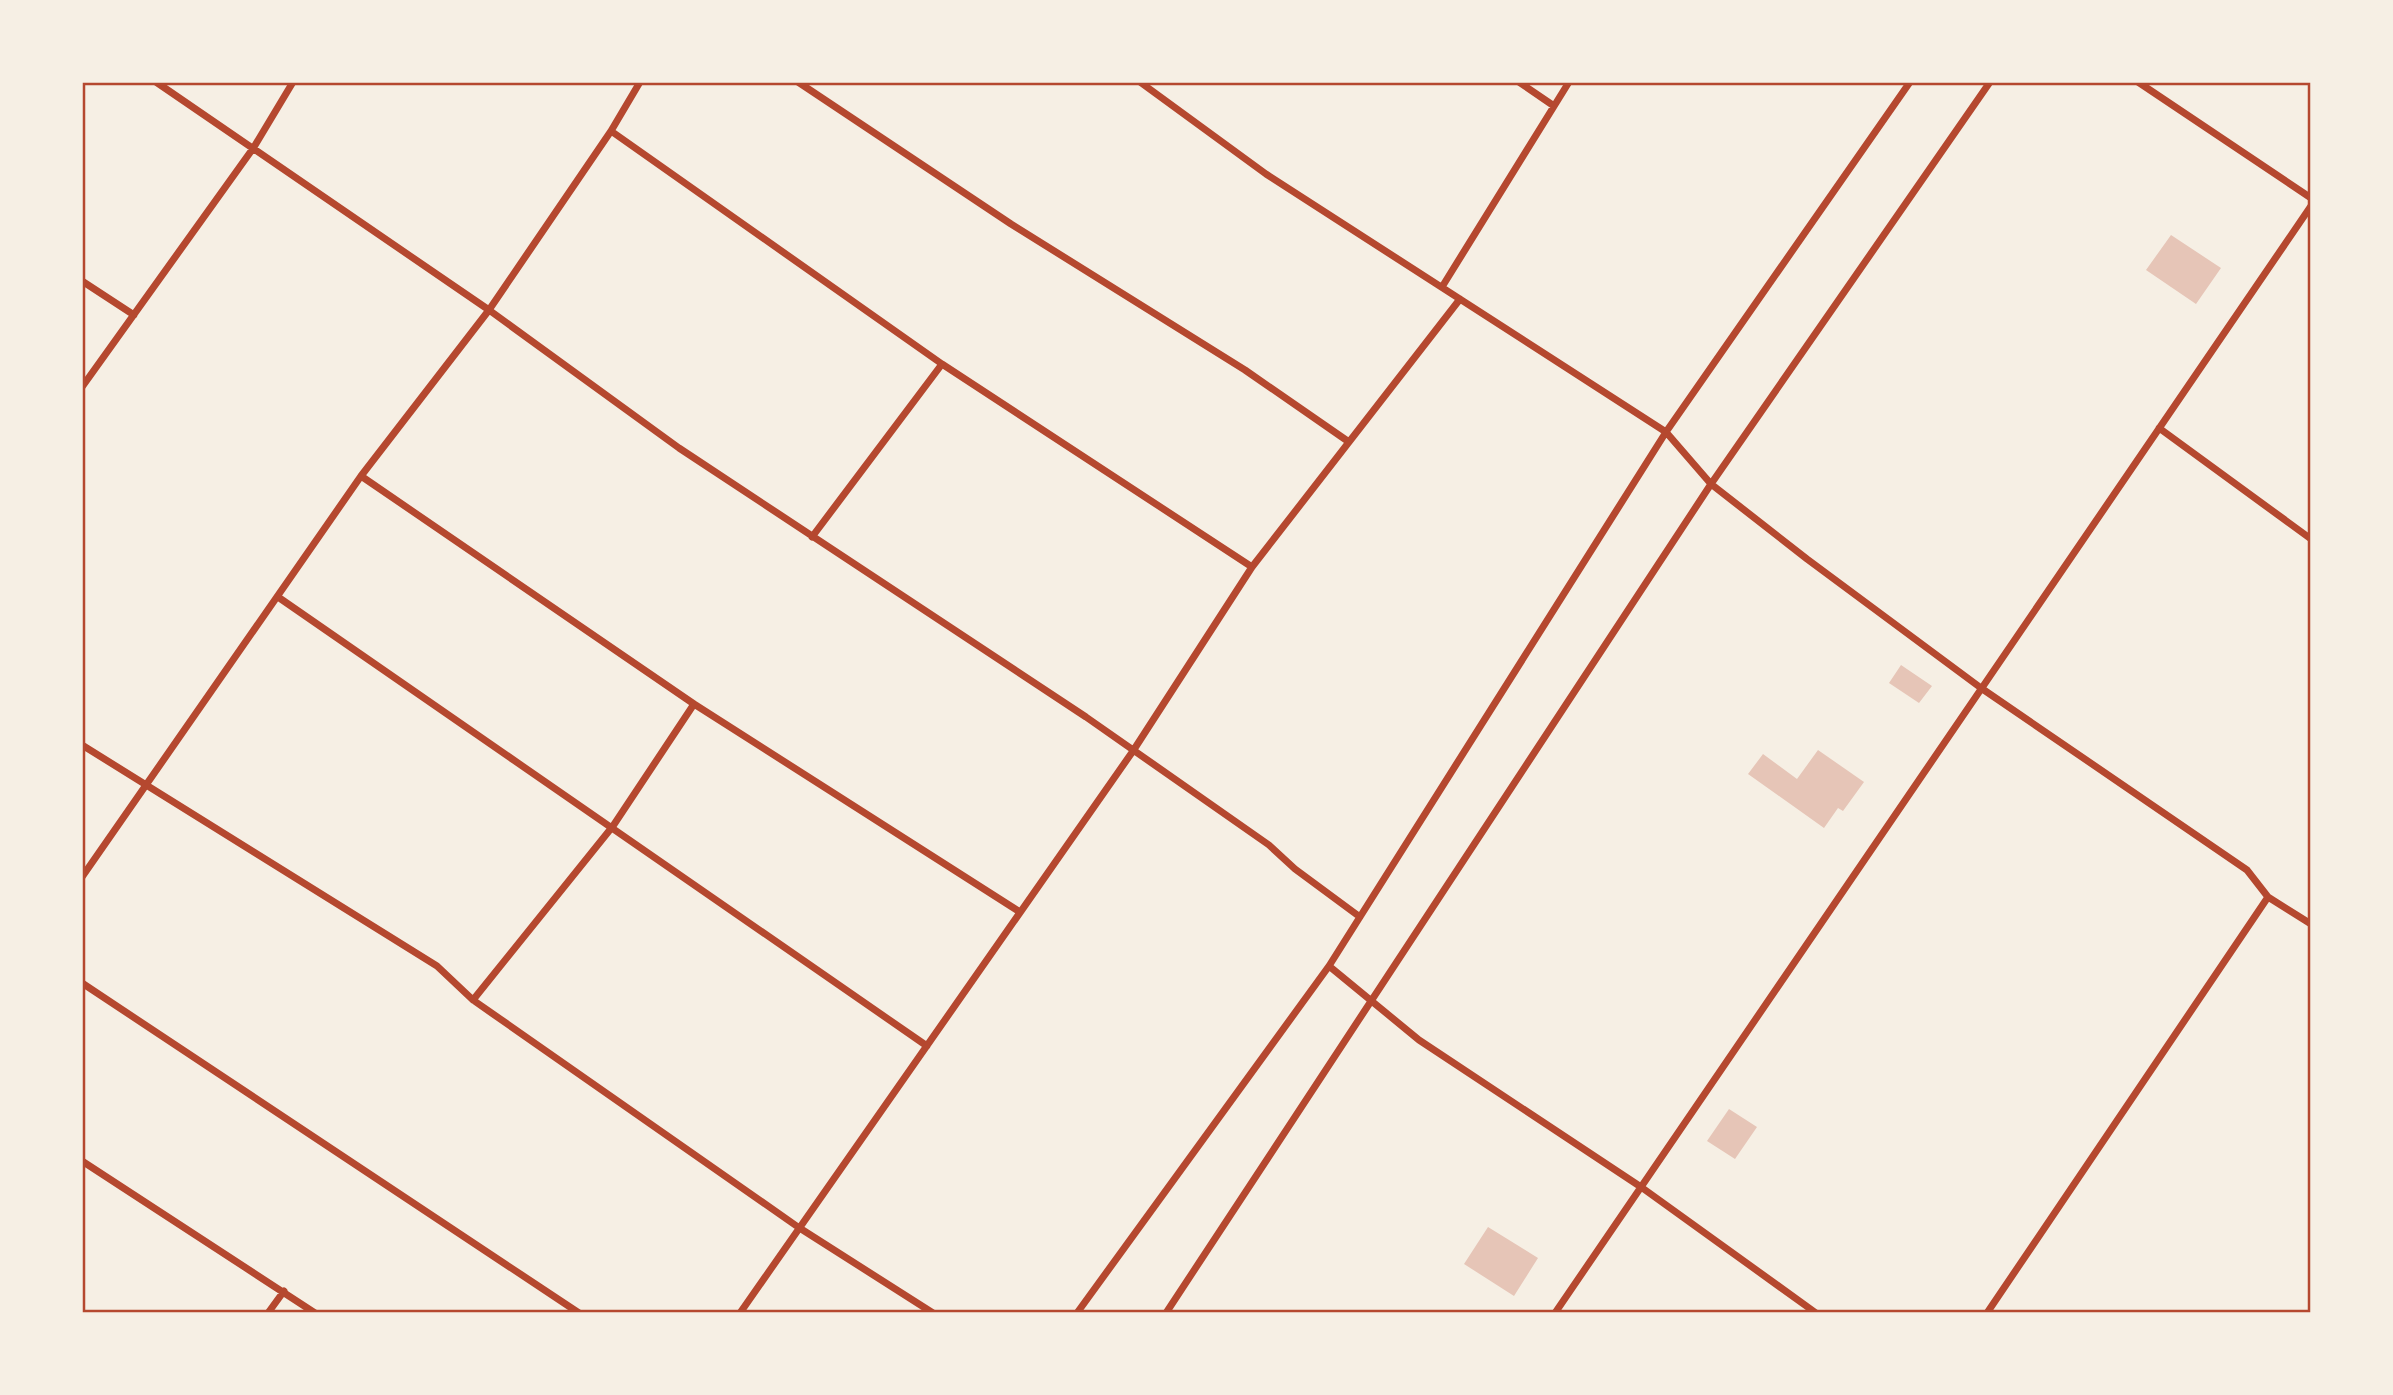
<svg xmlns="http://www.w3.org/2000/svg" width="2393" height="1395" font-family="'Work Sans',sans-serif">
  <style>
    .building { fill: #e6c5b7 }
    .lines { fill: none; stroke-linecap: round; stroke-linejoin: round }
    .minor { stroke: #b5482f; stroke-width: 7 }
    .neatline { fill: none; stroke: #b5482f; stroke-width: 2.5 }
  </style>
  <rect width="100%" height="100%" fill="#f6efe4"/>
  <!-- building -->
  <path class="building" d="M2171,235L2221,268L2196,304L2146,270Z
    M1901,665L1932,686L1919,703L1889,683Z
    M1818,750L1864,782L1843,811L1838,808L1824,828L1748,774L1763,754L1797,779Z
    M1729,1109L1757,1127L1735,1159L1707,1141Z
    M1488,1227L1538,1258L1514,1296L1464,1264Z"/>
  <g class="lines">
    <!-- minor -->
    <path class="minor" d="M156,82L489,310L679,448L1086,717L1269,845L1295,869L1360,917
      M798,82L1011,224L1245,370L1349,442
      M1140,82L1266,174L1666,432L1711,484L1807,559L1981,688L2247,870L2268,897L2311,924
      M1519,82L1554,106
      M2138,82L2311,198
      M611,131L942,364L1252,567
      M82,281L134,315
      M1442,287L1569,82
      M82,387L254,147L293,82
      M2159,428L2311,539
      M361,476L694,704L1020,912
      M812,537L942,364
      M278,597L927,1046
      M82,745L437,966L473,1000L798,1227L933,1313
      M82,877L361,476L489,310L611,131L640,82
      M1329,966L1419,1040L1641,1187L1816,1313
      M82,983L579,1313
      M473,1000L613,826L694,704
      M82,1161L315,1313
      M268,1313L284,1291
      M740,1313L1133,751L1252,567L1460,299
      M1077,1313L1329,966L1666,432L1910,82
      M1166,1313L1711,484L1990,82
      M1555,1313L2311,206
      M1987,1313L2268,897"/>
  </g>
  <!-- border -->
  <rect width="2393" height="1395" fill="none" stroke="#f6efe4" stroke-width="168"/>
  <rect x="84" y="84" width="2225" height="1227" class="neatline"/>
</svg>
